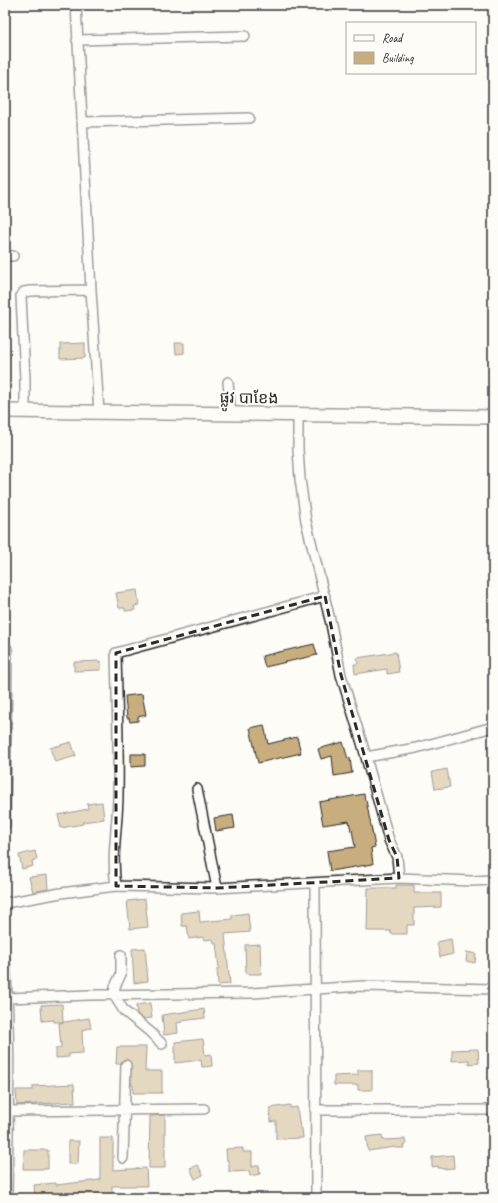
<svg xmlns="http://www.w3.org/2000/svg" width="498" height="1203" font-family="Caveat,'Noto Sans Khmer',sans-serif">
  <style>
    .building { fill: #c8ad7e; stroke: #2b2b2b }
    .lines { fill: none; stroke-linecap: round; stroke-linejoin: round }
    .street-casing { stroke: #2b2b2b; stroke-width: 12 }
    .secondary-casing { stroke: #2b2b2b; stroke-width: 16 }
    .street { stroke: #fdfcf7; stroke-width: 9 }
    .secondary { stroke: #fdfcf7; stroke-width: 13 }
    .marked { fill: none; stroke: #2b2b2b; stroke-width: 3; stroke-dasharray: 8 5; stroke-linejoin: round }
    .labels { text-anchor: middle; stroke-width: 4; stroke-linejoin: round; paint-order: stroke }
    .street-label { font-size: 16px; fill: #2b2b2b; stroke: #fdfcf7 }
  </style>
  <rect width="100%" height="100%" fill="#fdfcf7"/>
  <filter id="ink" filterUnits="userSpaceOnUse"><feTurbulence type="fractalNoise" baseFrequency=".025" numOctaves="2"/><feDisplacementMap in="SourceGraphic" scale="8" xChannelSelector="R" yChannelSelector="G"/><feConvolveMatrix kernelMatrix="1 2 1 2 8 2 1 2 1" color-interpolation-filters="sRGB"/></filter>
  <g filter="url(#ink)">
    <!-- building -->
    <path class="building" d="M85,343V358L60,359V344Z
      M175,343H184V353L176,354Z
      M137,590L139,605L134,606L135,610L125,611V608H119L116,593Z
      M314,644L317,655L265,667L262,656Z
      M396,652L399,672L387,674V669L355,674L354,664H358L357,658Z
      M101,661V670L74,671V662Z
      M142,694L146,715L138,717V721L130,722L129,718H127L125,696Z
      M264,725L268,744L297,737L301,753L258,763L250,728Z
      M71,742L76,756L55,762L50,748Z
      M343,742L348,759L350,758L352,773L334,776L332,756L321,759L318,749Z
      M131,754H145V766L131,767Z
      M447,769L450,787L435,789L432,772Z
      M364,794L365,801L366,800L375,847L371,848L373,864L330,871L327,851L355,847L352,830L351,831L349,821L323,825L319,802Z
      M102,802L104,819L83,822V824L61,828L58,815L88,809L87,804Z
      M233,815L235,828L216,831L214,818Z
      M35,851L37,859L32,861L33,866L22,869L19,855Z
      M47,875L48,889L33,892L29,877Z
      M396,885H414V893H441V907L414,908V925H407V934H391V931H367L368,888H396Z
      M145,899L148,927L130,929L127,901Z
      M199,911L200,922L232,919V915L248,913L250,932L225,934L230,984L218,985L217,969L219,968L216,943H214L213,939L204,940L203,937L189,939L187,926H182L181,913Z
      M451,939L453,954L440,957L437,942Z
      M260,944L261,974H246L245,945Z
      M145,948L148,981L134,983L132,949Z
      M467,952L476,954L475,963L466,961Z
      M150,1003L152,1018L143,1019L137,1014L136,1005Z
      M62,1004L63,1022H54V1020L42,1021L41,1005Z
      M204,1009L205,1018L182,1021V1022L177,1023L178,1033L164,1035L162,1015Z
      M89,1018L91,1028L82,1030L83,1053L69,1054V1057L56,1058V1048H61L59,1023Z
      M203,1039L205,1055L211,1054L212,1066L202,1067L201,1060L175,1063V1042Z
      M117,1047H146L145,1071H162V1093H133V1085H131V1063L126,1059L123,1060L120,1064H116Z
      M478,1049L479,1063L469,1064V1060L452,1061V1050Z
      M358,1070H372V1090H358V1085H334V1076L358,1075Z
      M74,1084L75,1102L17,1105L16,1090H33V1086Z
      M290,1105V1108L297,1107L300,1128H302L303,1138L276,1139V1121L271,1122L270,1108Z
      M165,1115V1168H149L150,1116Z
      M382,1135L383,1140L405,1139L406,1145H403L404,1148H395V1147L368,1151L366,1137Z
      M100,1138H113V1170L146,1168L147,1186H112V1198H35L34,1185L56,1183V1185L100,1180Z
      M68,1141H79L78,1164H68Z
      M243,1148V1152H252V1167L259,1165L260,1174L250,1176L249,1171L229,1172V1161H227L226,1149Z
      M24,1150H48V1169H23Z
      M453,1155L454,1168L442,1169V1168H438V1166L432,1167V1157Z
      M198,1165L203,1175L195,1179L190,1168Z"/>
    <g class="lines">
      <!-- street casing -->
      <g class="street-casing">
        <path id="street" d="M76,5L91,290L99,412
          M77,40L245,36
          M82,122L249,118
          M5,256H13
          M228,382L231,414
          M25,411V379L21,296L24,292L30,291L91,290
          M298,415V449L300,479L306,521L331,624L341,675L362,743L389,840L397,857L399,878
          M366,757L416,748L493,727
          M197,789L217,888
          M5,825L7,649
          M315,883L316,1198
          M116,886C111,855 118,825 118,794C119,747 117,700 116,653L325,596
          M5,903L61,893L116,886L217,888L399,878L472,881L493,880
          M121,955V974L115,987L114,995L124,1011L149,1031L162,1044
          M5,961C11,1040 8,1119 7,1198
          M7,998L90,995L252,993L363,986L493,989
          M315,1110H493
          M8,1111L204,1109
          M123,1158L126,1065"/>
      </g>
      <!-- secondary casing -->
      <g class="secondary-casing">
        <path id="secondary" d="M5,411L493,417"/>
      </g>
      <!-- street -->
      <use href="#street" class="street"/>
      <!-- secondary -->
      <use href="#secondary" class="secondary"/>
    </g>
  </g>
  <!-- marked area -->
  <path d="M0 0H498V1203H0ZM325,596L341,675L389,840L397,857L399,878L217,888L116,886V653Z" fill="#fdfcf7" fill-opacity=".55" fill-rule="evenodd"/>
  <path class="marked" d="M325,596L341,675L389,840L397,857L399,878L217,888L116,886V653Z"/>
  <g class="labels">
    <!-- street labels -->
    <g class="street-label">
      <text transform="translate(249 397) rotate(1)" y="6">ផ្លូវ បាខែង</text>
    </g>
  </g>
  <!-- margin -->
  <rect width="498" height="1203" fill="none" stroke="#fdfcf7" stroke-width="20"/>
  <rect x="10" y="10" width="478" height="1183" fill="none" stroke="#2b2b2b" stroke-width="1.5" filter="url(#ink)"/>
  <!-- legend -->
  <rect x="346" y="22" width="130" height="52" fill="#fdfcf7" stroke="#a9a8a5"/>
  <rect x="354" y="35" width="20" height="6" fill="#fdfcf7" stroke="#a9a8a5"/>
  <text x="382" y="42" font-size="12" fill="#2b2b2b">Road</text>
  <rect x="354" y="52" width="20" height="12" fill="#c8ad7e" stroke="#a9a8a5"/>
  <text x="382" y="62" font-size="12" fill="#2b2b2b">Building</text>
</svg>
